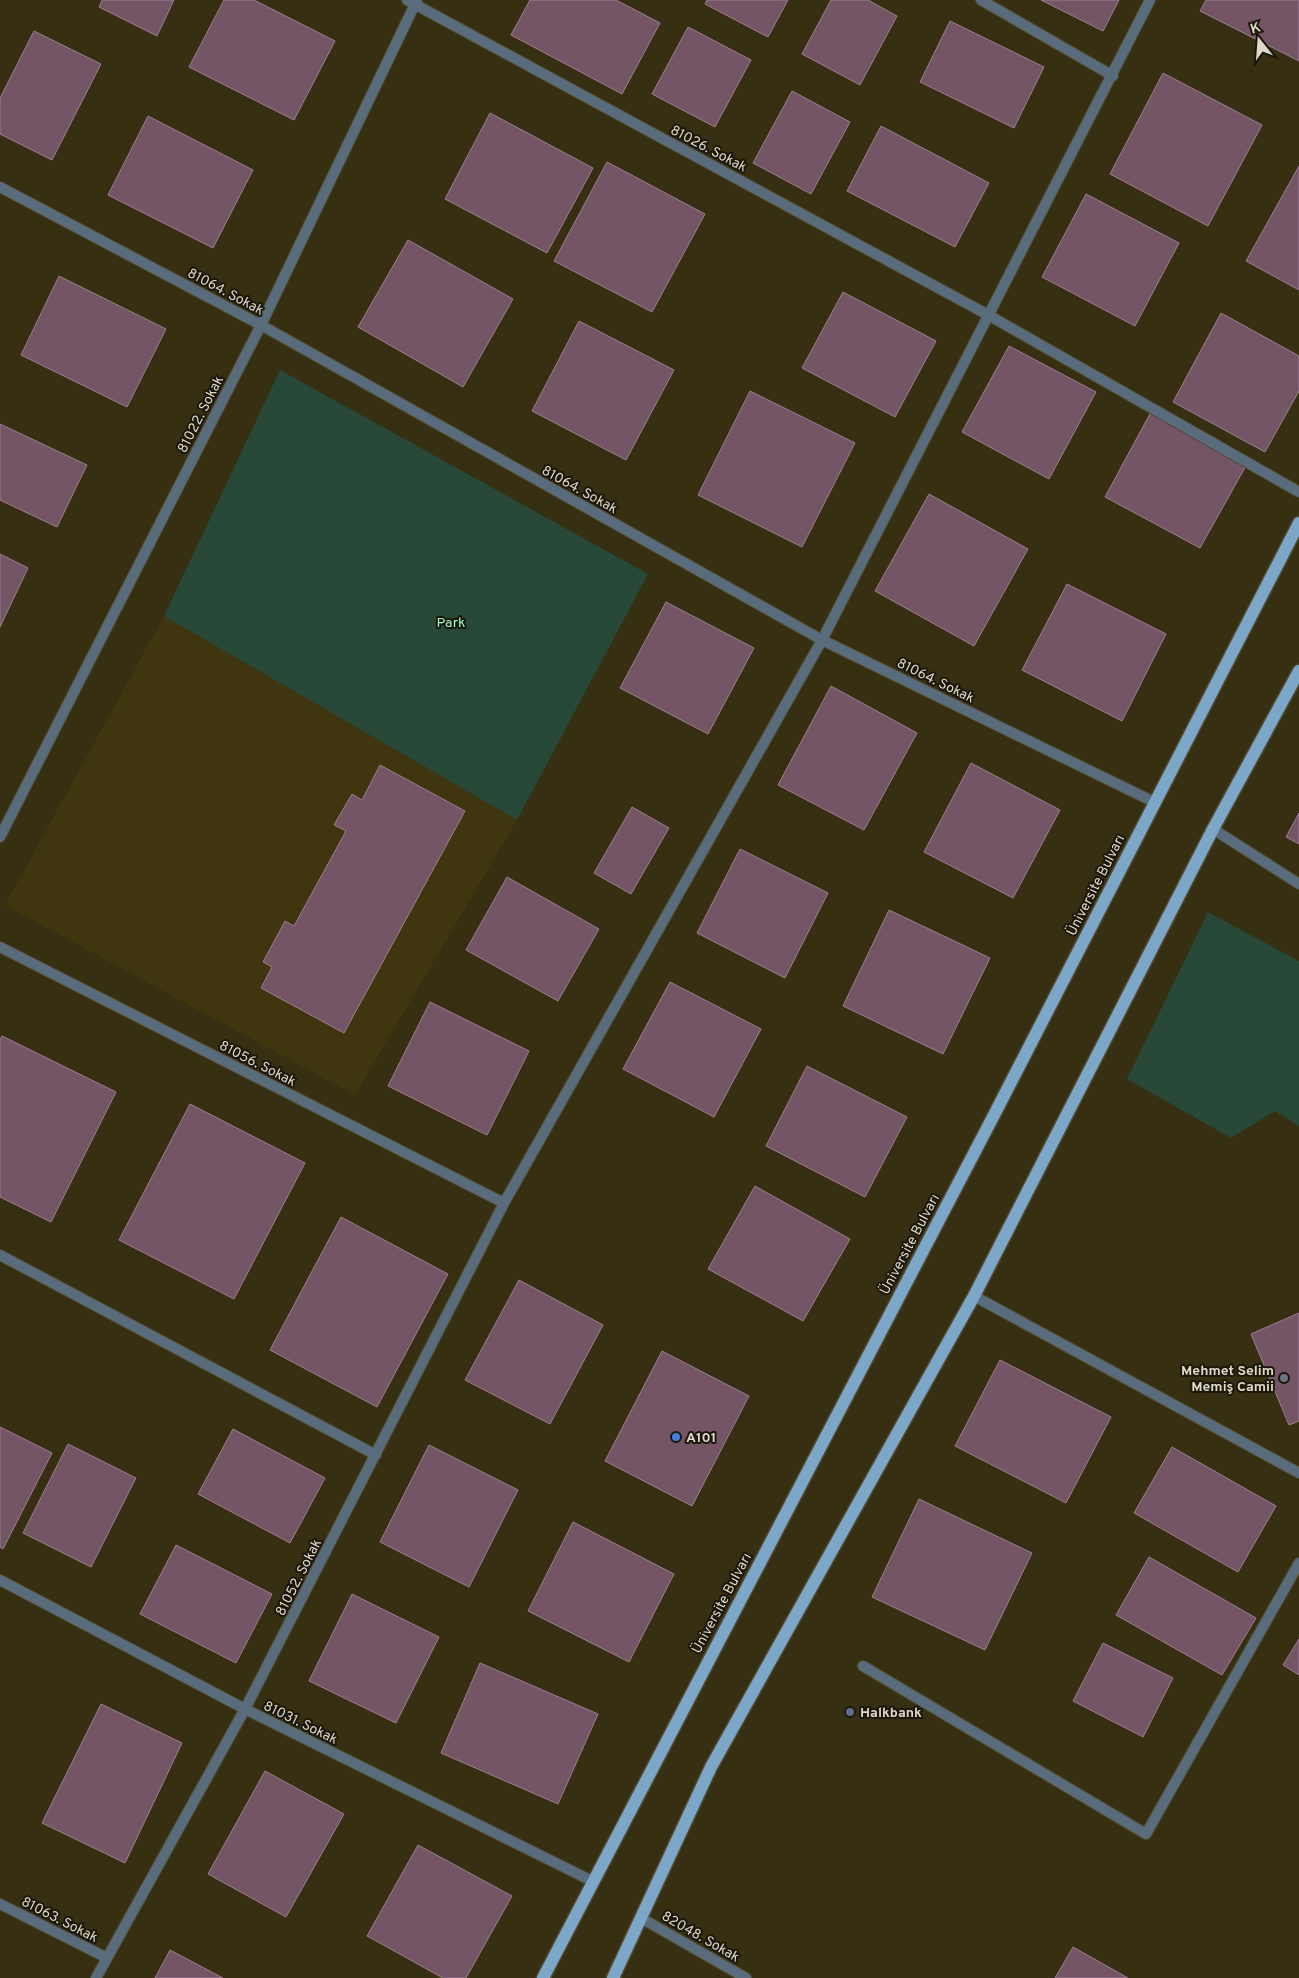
<svg xmlns="http://www.w3.org/2000/svg" width="1299" height="1978" font-family="Overpass,sans-serif">
  <style>
    .built { fill: #3f3610 }
    .green { fill: #284838 }
    .building { fill: #735566; stroke: #9e7f90 }
    .lines { fill: none; stroke-linecap: round; stroke-linejoin: round }
    .street-casing { stroke: #514a2f; stroke-width: 12 }
    .primary-casing { stroke: #514a2f; stroke-width: 15 }
    .street { stroke: #586c7c; stroke-width: 10 }
    .primary { stroke: #7da7c9; stroke-width: 12 }
    .worship-dot { fill: #6b7280; stroke: #1b170b; stroke-width: 2 }
    .shop-dot { fill: #3f7fe0; stroke: #1b170b; stroke-width: 2 }
    .service-dot { fill: #5c6f8a; stroke: #1b170b; stroke-width: 2 }
    .labels { text-anchor: middle; stroke-width: 4; stroke-linejoin: round; paint-order: stroke }
    .street-label { font-size: 14px; fill: #ddd8c8; stroke: #1b170b }
    .park-label { font-size: 14px; fill: #a0fbcc; stroke: #1b170b }
    .poi-label { font-size: 14px; font-weight: bold; fill: #ddd8c8; stroke: #1b170b; text-anchor: start }
  </style>
  <rect width="100%" height="100%" fill="#362f12"/>
  <!-- built -->
  <path class="built" d="M164,616L517,820L355,1095L5,905Z"/>
  <!-- green -->
  <path class="green" d="M280,370L648,574L517,820L164,616Z
    M1208,912L1299,961V1126L1275,1111L1231,1138L1127,1079Z"/>
  <!-- building -->
  <path class="building" d="M102,0H174L157,36L99,7Z
    M224,0H254L335,41L294,120L189,67Z
    M530,0H616L660,23L622,94L511,35Z
    M707,0H788L768,37L705,4Z
    M831,0H868L897,16L860,85L802,54Z
    M1041,0H1119L1103,31Z
    M1206,0H1299V61L1200,11Z
    M950,21L1044,67L1014,128L920,82Z
    M688,27L751,60L715,127L652,94Z
    M34,31L101,64L52,160L0,134V98Z
    M1163,73L1262,125L1208,226L1110,174Z
    M792,91L850,122L811,194L753,163Z
    M490,113L593,168L547,253L445,199Z
    M148,116L253,170L213,248L108,195Z
    M881,126L989,183L955,247L847,191Z
    M607,162L705,214L652,312L554,261Z
    M1299,166V290L1246,261Z
    M1086,194L1179,243L1135,326L1042,277Z
    M408,240L513,299L463,387L358,327Z
    M59,276L166,329L127,407L21,355Z
    M843,292L936,341L895,417L802,368Z
    M1221,313L1299,356V391L1265,452L1173,402Z
    M579,321L674,370L626,460L532,411Z
    M1009,346L1096,392L1049,479L962,432Z
    M750,391L855,443L802,547L698,495Z
    M1151,412L1247,464L1200,548L1105,497Z
    M0,424L87,465L57,527L0,500Z
    M929,494L1028,549L974,646L875,591Z
    M0,554L28,568L0,627Z
    M1067,584L1166,634L1122,721L1022,670Z
    M666,602L754,648L708,734L620,688Z
    M831,686L917,733L864,830L778,785Z
    M971,763L1060,810L1013,898L924,852Z
    M380,765L465,811L344,1033L261,988L272,967L263,962L285,921L294,926L346,831L334,825L352,794L362,800Z
    M632,807L669,828L631,894L594,873Z
    M1299,813V844L1286,837Z
    M740,849L828,893L785,978L697,933Z
    M507,877L599,929L558,1001L466,950Z
    M889,910L990,958L943,1054L843,1006Z
    M670,982L761,1029L714,1117L623,1069Z
    M430,1002L529,1051L487,1135L388,1086Z
    M2,1036L116,1092L51,1222L0,1197V1040Z
    M807,1066L907,1117L865,1197L766,1146Z
    M190,1104L305,1163L234,1299L119,1240Z
    M755,1186L850,1239L803,1321L708,1269Z
    M341,1217L448,1274L377,1407L270,1350Z
    M519,1280L603,1325L550,1424L465,1380Z
    M1299,1313V1421L1289,1425L1251,1334Z
    M662,1351L749,1396L692,1506L605,1461Z
    M1000,1360L1111,1417L1066,1503L955,1446Z
    M0,1427L52,1453L3,1549L0,1547Z
    M233,1429L325,1478L290,1543L198,1494Z
    M68,1444L136,1478L91,1567L23,1533Z
    M429,1445L518,1490L469,1587L380,1542Z
    M1172,1447L1276,1506L1238,1572L1134,1513Z
    M919,1499L1032,1553L985,1650L872,1597Z
    M573,1522L674,1574L629,1662L528,1611Z
    M176,1545L272,1594L236,1663L140,1614Z
    M1149,1557L1256,1618L1222,1675L1116,1615Z
    M352,1594L439,1637L396,1723L309,1681Z
    M1299,1639V1675L1283,1665Z
    M1103,1643L1173,1678L1143,1737L1073,1701Z
    M480,1663L598,1714L558,1804L441,1753Z
    M101,1704L182,1743L125,1863L42,1823Z
    M265,1771L344,1814L286,1917L208,1874Z
    M418,1845L512,1896L466,1978H443L367,1936Z
    M1073,1947L1128,1978H1055Z
    M170,1950L223,1978H155Z"/>
  <g class="lines">
    <!-- street casing -->
    <g class="street-casing">
      <path id="street" d="M407,0L990,316L1299,492
        M981,0L1113,76
        M0,187L261,325L822,640L1154,802
        M1213,829L1299,884
        M0,837L261,325L417,0
        M0,947L504,1203
        M0,1255L376,1455
        M974,1296L1299,1473
        M0,1580L245,1709L594,1882
        M863,1666L1146,1834L1299,1563
        M0,1904L107,1958
        M641,1918L746,1978
        M96,1978L245,1709L504,1203L822,640L1150,0"/>
    </g>
    <!-- primary casing -->
    <g class="primary-casing">
      <path id="primary" d="M543,1978L994,1115L1299,523
        M613,1978L711,1767L974,1296L1213,829L1299,671"/>
    </g>
    <!-- street -->
    <use href="#street" class="street"/>
    <!-- primary -->
    <use href="#primary" class="primary"/>
  </g>
  <!-- markers -->
  <circle class="worship-dot" cx="1284" cy="1378" r="5"/>
  <circle class="shop-dot" cx="676" cy="1437" r="5"/>
  <circle class="service-dot" cx="850" cy="1712" r="5"/>
  <g class="labels">
    <!-- street labels -->
    <g class="street-label">
      <text transform="translate(709 148) rotate(28)" y="5">81026. Sokak</text>
      <text transform="translate(226 291) rotate(28)" y="5">81064. Sokak</text>
      <text transform="translate(200 414) rotate(-63)" y="5">81022. Sokak</text>
      <text transform="translate(580 489) rotate(29)" y="5">81064. Sokak</text>
      <text transform="translate(936 680) rotate(26)" y="5">81064. Sokak</text>
      <text transform="translate(1095 885) rotate(-63)" y="5">Üniversite Bulvarı</text>
      <text transform="translate(258 1063) rotate(27)" y="5">81056. Sokak</text>
      <text transform="translate(909 1244) rotate(-62)" y="5">Üniversite Bulvarı</text>
      <text transform="translate(298 1577) rotate(-63)" y="5">81052. Sokak</text>
      <text transform="translate(721 1603) rotate(-62)" y="5">Üniversite Bulvarı</text>
      <text transform="translate(301 1722) rotate(26)" y="5">81031. Sokak</text>
      <text transform="translate(60 1919) rotate(27)" y="5">81063. Sokak</text>
      <text transform="translate(701 1936) rotate(30)" y="5">82048. Sokak</text>
    </g>
    <!-- park labels -->
    <g class="park-label">
      <text x="451" y="627">Park</text>
    </g>
    <!-- poi labels -->
    <g class="poi-label">
      <text x="1274" y="1375" text-anchor="end">Mehmet Selim<tspan x="1274" dy="16">Memiş Camii</tspan></text>
      <text x="686" y="1442">A101</text>
      <text x="860" y="1717">Halkbank</text>
    </g>
  </g>
  <!-- north arrow -->
  <g transform="translate(1259 40) rotate(343)" stroke="#1b170b" stroke-width="4" paint-order="stroke">
  <path d="M0-4L9 19L0 12L-9 19Z" fill="#ddd8c8"/>
  <text y="-8" font-size="14" font-weight="bold" text-anchor="middle" fill="#ddd8c8">K</text>
  </g>
</svg>
